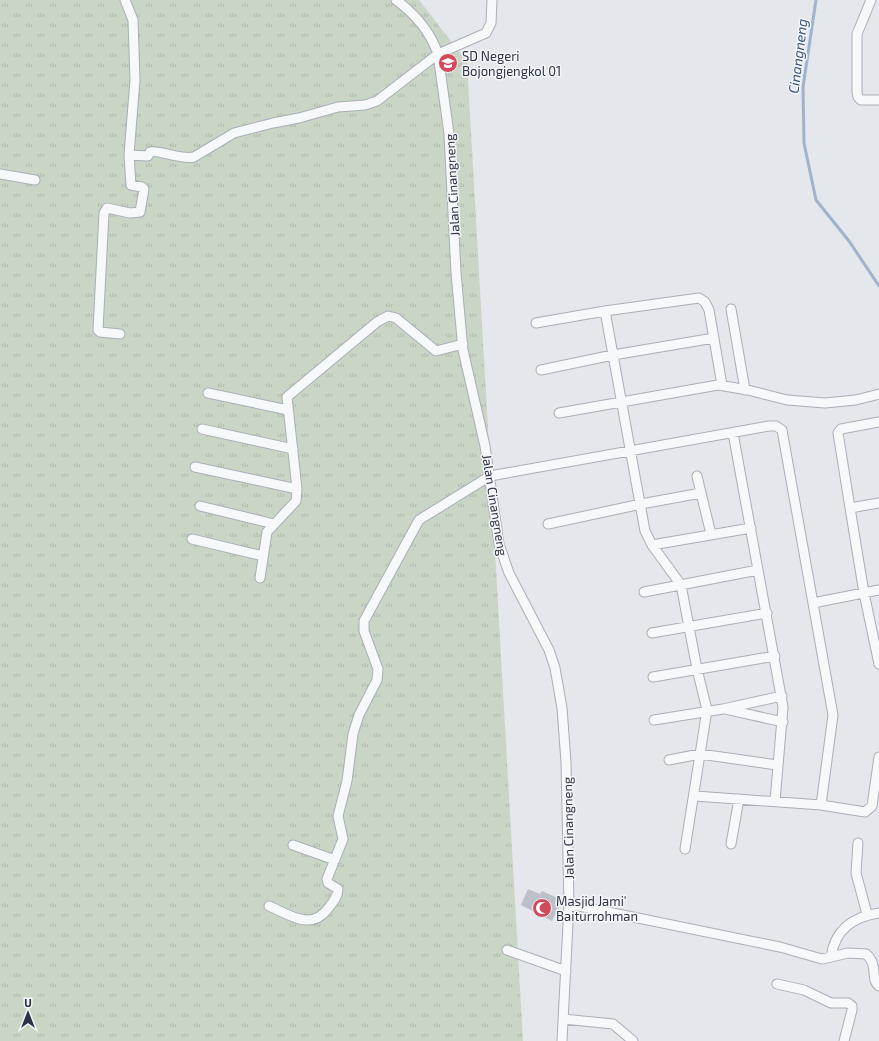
<svg xmlns="http://www.w3.org/2000/svg" width="879" height="1041" font-family="'Exo 2',sans-serif">
  <style>
    .grass { fill: url(#grass-tufts) }
    .lines { fill: none; stroke-linecap: round; stroke-linejoin: round }
    .stream { stroke: #9fb4cc; stroke-width: 3 }
    .building { fill: #bbc0ca }
    .minor-casing { stroke: #a9aeb7; stroke-width: 11 }
    .minor { stroke: #f7f8fa; stroke-width: 9 }
    .labels { text-anchor: middle; stroke-width: 3; stroke-linejoin: round; paint-order: stroke }
    .poi-label { font-size: 13px; fill: #2b3445; stroke: #f4f6f9; text-anchor: start }
    .street-label { font-size: 13px; fill: #2b3445; stroke: #f4f6f9 }
    .water-label { font-size: 14px; font-style: italic; fill: #34527a; stroke: #f4f6f9 }
  </style>
  <defs>
    <pattern id="grass-tufts" width="24" height="20" patternUnits="userSpaceOnUse"><rect width="24" height="20" fill="#c9d6c5"/><path d="M3 7l-1-3M5 7V3M7 7l1-3M15 17l-1-3M17 17v-4M19 17l1-3" fill="none" stroke="#adb8ab"/></pattern>
  </defs>
  <rect width="100%" height="100%" fill="#e4e7ec"/>
  <!-- grass -->
  <path class="grass" d="M0,0H419L467,62L523,1041H0Z"/>
  <g class="lines">
    <!-- stream -->
    <path class="stream" d="M816,0L803,87L804,143L816,200L849,241L879,286"/>
  </g>
  <!-- building -->
  <path class="building" d="M528,889L540,894L542,891L562,900L552,921L521,905Z"/>
  <g class="lines">
    <!-- minor casing -->
    <g class="minor-casing">
      <path id="minor" d="M396,0C415,14 430,31 438,54L449,134L456,273L463,350L485,446L499,544L509,573L549,650L555,668L562,708L566,762L569,904L562,1041
        M871,0L857,34V92L858,97L861,100H879
        M129,155L148,156L150,152C158,149 180,160 194,157L234,133L273,123L299,118L338,107L365,105L377,101L438,54L486,33L491,23L492,0
        M0,174L35,180
        M731,309L745,390
        M605,311L645,531L652,545L681,585L697,669L707,710L685,849
        M536,323L605,311L699,298L705,302L709,310L722,385
        M120,334L100,332L98,330L104,213L107,208L130,213L140,212L144,189L142,187L131,185L129,155L135,80L133,20L125,0
        M541,370L613,355L714,338
        M208,393L288,410
        M559,413L718,385L748,390L787,400L825,403L856,400L879,394
        M202,429L293,449
        M733,433L783,707L775,801
        M195,467L297,489
        M697,476L701,493
        M879,503L850,508L864,593L879,664
        M200,506L274,524
        M850,508L838,433L841,429L879,422
        M548,524L641,504L701,493L711,534
        M192,539L263,556
        M652,545L751,528
        M260,578L267,532L296,501L297,489L287,397L377,322L388,316L396,318L436,351L463,344
        M644,592L758,570
        M813,603L879,590
        M652,633L767,613
        M653,677L775,656
        M725,709L783,722
        M654,720L723,709L782,696
        M669,760L700,754L777,765
        M821,805L865,812L872,806L879,757
        M858,843L856,873L867,914
        M731,844L739,799
        M293,845L335,860
        M569,904L780,947L822,959L831,957C835,929 853,917 879,913
        M269,906C292,916 312,932 330,906C334,901 338,896 338,889L328,883L327,879L343,839L338,816L347,781L353,734L359,715L377,680L378,669L364,631V621L419,520L490,476L769,426H776L782,430L833,715L821,805L695,796
        M507,950L566,971
        M831,957L848,953L866,954C879,965 870,980 879,986
        M777,984L804,990L831,1003H848L852,1006V1010L844,1041
        M563,1019L613,1024L633,1041"/>
    </g>
    <!-- minor -->
    <use href="#minor" class="minor"/>
  </g>
  <!-- icons -->
  <defs>
    <g id="school-disc" transform="scale(1)"><circle r="9.5" fill="#d1495b" stroke="#f4f6f9"/><path d="M0-5L7-2L0 1L-7-2ZM-4 1L0 2.5L4 1V4Q0 6-4 4Z" fill="#fff"/></g>
    <g id="mosque-disc" transform="scale(1)"><circle r="9.5" fill="#d1495b" stroke="#f4f6f9"/><path d="M3.5-4.9A6 6 0 1 0 3.5 4.9A5 5 0 1 1 3.5-4.9Z" fill="#fff"/></g>
  </defs>
  <g fill-rule="evenodd">
    <use href="#school-disc" x="448" y="63"/>
    <use href="#mosque-disc" x="542" y="908"/>
  </g>
  <g class="labels">
    <!-- poi labels -->
    <g class="poi-label">
      <text x="462" y="61">SD Negeri<tspan x="462" dy="15">Bojongjengkol 01</tspan></text>
      <text x="556" y="906">Masjid Jami'<tspan x="556" dy="15">Baiturrohman</tspan></text>
    </g>
    <!-- street labels -->
    <g class="street-label">
      <text transform="translate(452 185) rotate(-93)" y="5">Jalan Cinangneng</text>
      <text transform="translate(495 505) rotate(81)" y="5">Jalan Cinangneng</text>
      <text transform="translate(568 828) rotate(-91)" y="5">Jalan Cinangneng</text>
    </g>
    <!-- water labels -->
    <g class="water-label">
      <text transform="translate(798 56) rotate(-83)" y="5">Cinangneng</text>
    </g>
  </g>
  <!-- north arrow -->
  <g transform="translate(28 1013)" stroke="#f4f6f9" stroke-width="3" paint-order="stroke">
  <path d="M0-3L7 15L0 10L-7 15Z" fill="#2b3445"/>
  <text y="-6" font-size="11" font-weight="bold" text-anchor="middle" fill="#2b3445">U</text>
  </g>
</svg>
